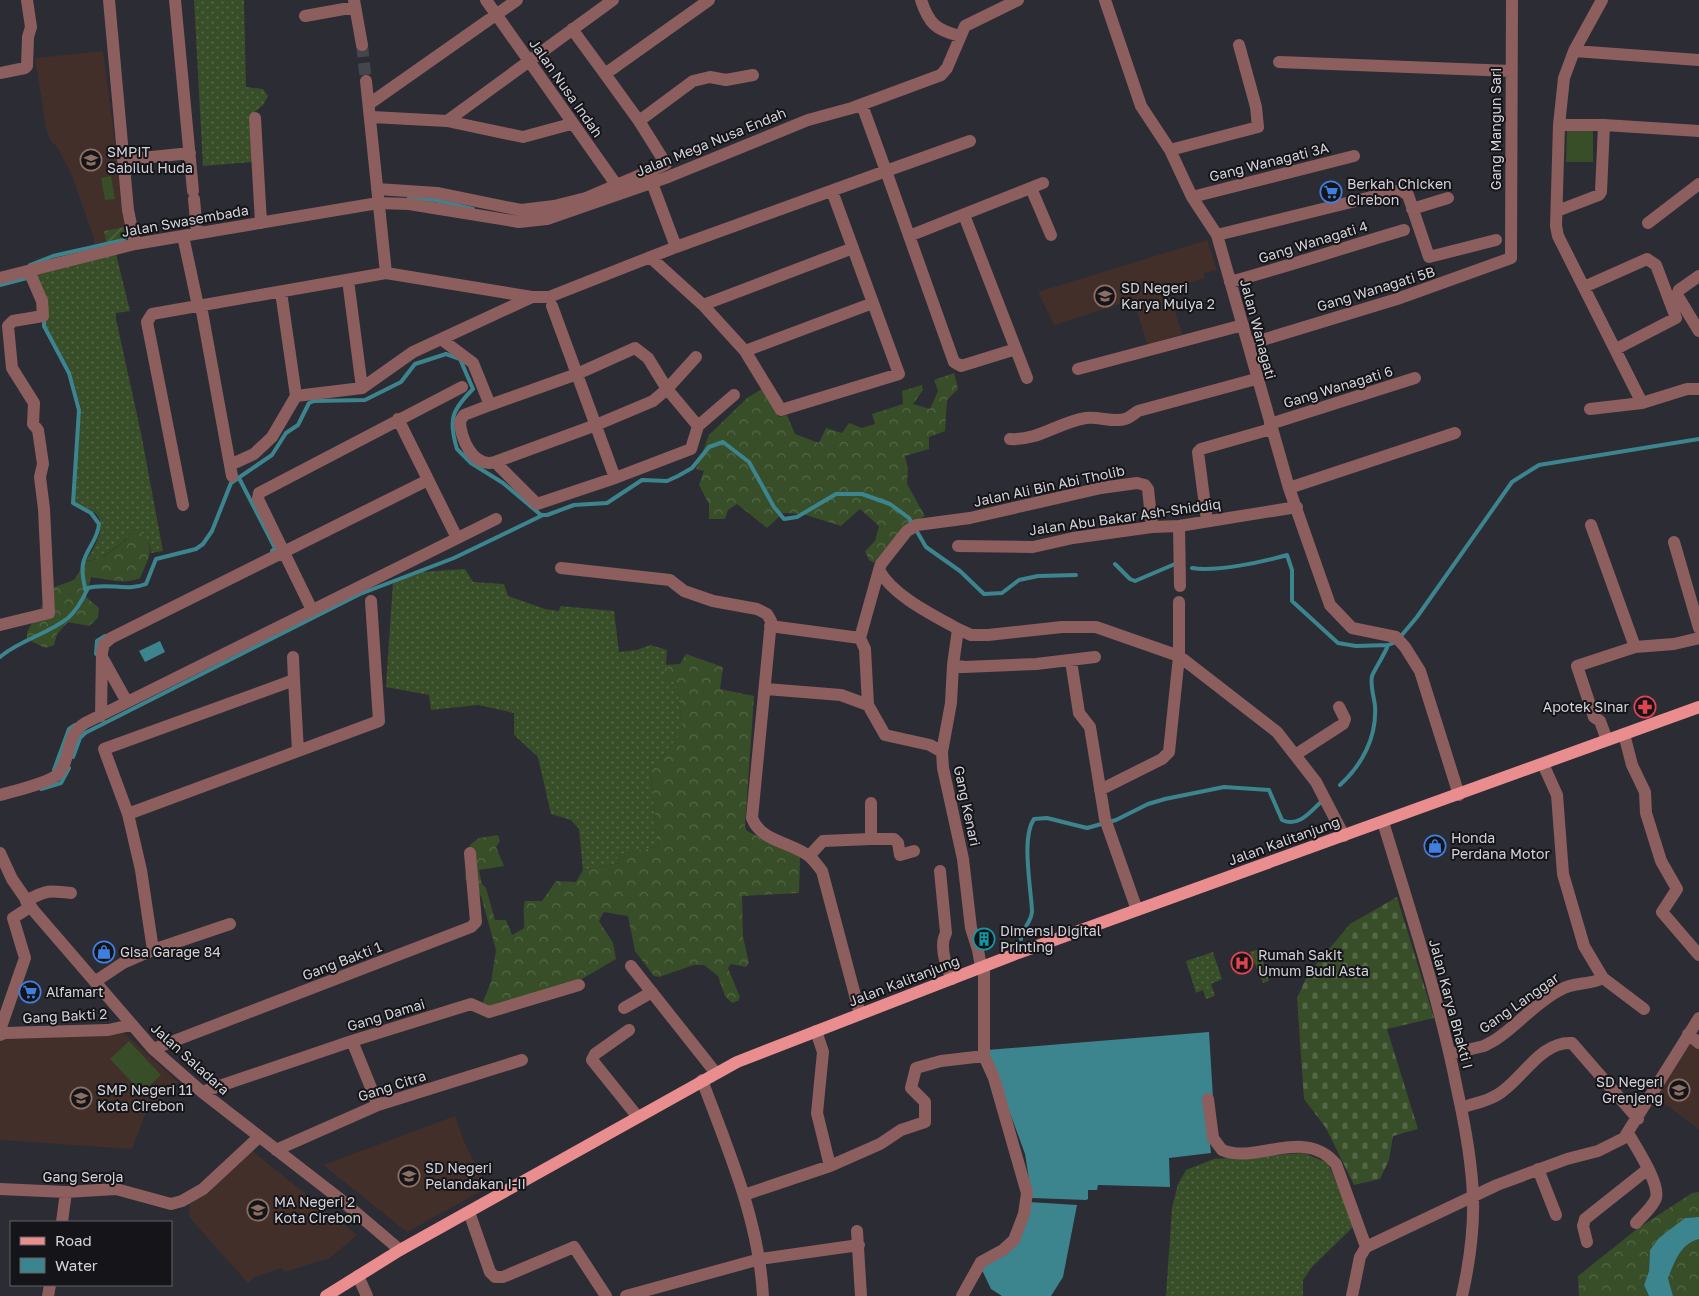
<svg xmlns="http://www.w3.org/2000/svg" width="1699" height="1296" font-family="'Golos Text',sans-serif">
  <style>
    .education { fill: #422f2a }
    .grass { fill: url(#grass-dots) }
    .forest { fill: url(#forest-crowns) }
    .cemetery { fill: url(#cemetery-stones) }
    .garden { fill: url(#garden-furrows) }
    .pitch { fill: #384e28 }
    .water { fill: #3c858e }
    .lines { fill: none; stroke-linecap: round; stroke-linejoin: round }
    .stream { stroke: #3c858e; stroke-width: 4 }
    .minor-tunnel { stroke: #45454e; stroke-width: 12; stroke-dasharray: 12 6; stroke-linecap: butt }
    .minor { stroke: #8c5e5e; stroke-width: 12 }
    .major { stroke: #ea8d8f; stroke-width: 12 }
    .labels { text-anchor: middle; stroke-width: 4; stroke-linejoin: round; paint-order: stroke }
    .street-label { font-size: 14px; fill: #d3d3d9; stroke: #151519 }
    .poi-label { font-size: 14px; fill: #d3d3d9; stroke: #151519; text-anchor: start }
  </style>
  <defs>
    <pattern id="grass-dots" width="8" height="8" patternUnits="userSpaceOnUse" patternTransform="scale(1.25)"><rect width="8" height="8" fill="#384e28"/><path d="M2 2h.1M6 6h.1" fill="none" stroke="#546747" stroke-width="1.8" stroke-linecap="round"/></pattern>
    <pattern id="forest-crowns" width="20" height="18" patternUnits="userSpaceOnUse" patternTransform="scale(1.25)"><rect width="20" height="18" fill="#384e28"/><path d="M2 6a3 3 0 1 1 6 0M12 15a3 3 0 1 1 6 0" fill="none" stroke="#546747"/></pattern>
    <pattern id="cemetery-stones" width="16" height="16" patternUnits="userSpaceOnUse" patternTransform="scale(1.25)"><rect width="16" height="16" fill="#384e28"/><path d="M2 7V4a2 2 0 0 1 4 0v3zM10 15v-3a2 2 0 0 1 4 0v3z" fill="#546747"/></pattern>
    <pattern id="garden-furrows" width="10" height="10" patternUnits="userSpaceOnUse" patternTransform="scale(1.25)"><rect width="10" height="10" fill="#384e28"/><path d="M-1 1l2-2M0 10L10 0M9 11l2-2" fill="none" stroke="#546747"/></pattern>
  </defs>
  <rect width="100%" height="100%" fill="#2c2c35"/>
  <!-- education -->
  <path class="education" d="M103,51L128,241L94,249V239L71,173L57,147L50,140L46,128L35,58Z
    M1207,240L1217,270L1204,273L1205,278L1168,289L1182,334L1148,345L1133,300L1054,325L1038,292Z
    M124,1033L178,1082L145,1115L132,1149L0,1140V1041L2,1037Z
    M1686,1042L1699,1047V1129L1655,1097Z
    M455,1116L464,1141L487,1188L407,1232L323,1165Z
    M251,1150L357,1235L330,1258L285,1272L281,1268L255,1277L248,1283L189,1217L190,1204Z"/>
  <!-- grass -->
  <path class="grass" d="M194,0H244L246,87L263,89L268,96L263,105L250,116L252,162L203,166Z
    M116,254L130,311L116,313V319L141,433L163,551L151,553L150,546L141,530L135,529C124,542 104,560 86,561C94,548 111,522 92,511C86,507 79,506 74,501L81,408L70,370L46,326V316L34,275Z
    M465,569L473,582L504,584L508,596L545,609L559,611L560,606L614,611L619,652L637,650L650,645L667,650L665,677L677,684L683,731L650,771L659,846L617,855L619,863L583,870L579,829L571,820L551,814L538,757L514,735V713L478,705L431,710L429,695L386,687L393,582L420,572Z
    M1259,949L1269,981L1263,983L1250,952Z
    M1213,952L1222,979L1211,984L1215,996L1206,999L1203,990L1196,993L1186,961Z
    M1304,1153L1328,1163L1354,1226L1312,1267L1303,1280V1296H1166L1172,1208L1178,1184L1186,1170L1214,1159Z"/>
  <!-- forest -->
  <path class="forest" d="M954,373L958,389L947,400L945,431L929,437V449L905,456L908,469L907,484L925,516L909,524L874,563L869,560L865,551L875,541L879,526L860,509L841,526L803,514L783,513L767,528L737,504L728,510L725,519H709V504L699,485L704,471L696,469L709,435L747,398L762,389L779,417L787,415L795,434L819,443L826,428L842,433L849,423L862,428L875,424L872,414L903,404L902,391L922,385L923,390L913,404L930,409L938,391L934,380Z
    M135,529H141C156,551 149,556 140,578C126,585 107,579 91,577L86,597L99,608L98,618L89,626L68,622L57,634L54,645L45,648L27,639V632L52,588L74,580L86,561C104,560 124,543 135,529Z
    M686,654L723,667L720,689L754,696L745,827L747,831L800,857L799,893L742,896L743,937L749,963L746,967L731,964L728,968L740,997L738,1001L732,1003L725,996L718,976L704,965H694L659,977L654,976L635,951L628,916L604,912L599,921L613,943L616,959L575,983L489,1006L483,1002L491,982L496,950L481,896L465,879L470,845L479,838L498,835L500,841L496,847L504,866L479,870L482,884L486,888L495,920H506L512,935L524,928C525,918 522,910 525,901H542L556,881L576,882L583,870L619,863L617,855L659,846L650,771L683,731L677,684L665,677V665L680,664Z
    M1699,1192V1217L1685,1218L1650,1250L1649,1271L1644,1285L1649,1296H1579L1578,1276L1637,1229L1692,1193Z
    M1699,1239V1296H1673L1668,1278C1675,1262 1680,1244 1699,1239Z"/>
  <!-- cemetery -->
  <path class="cemetery" d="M1397,897L1434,1018L1387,1029L1418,1129L1393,1136L1389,1160L1380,1179L1354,1185L1326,1128L1304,1099L1297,998L1308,974L1350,924Z"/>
  <!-- garden -->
  <path class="garden" d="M125,227L127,240L107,244L104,231Z"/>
  <!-- pitch -->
  <path class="pitch" d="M1567,129L1593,130V162H1566Z
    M111,176L115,199L105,200L101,178Z
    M129,1041L161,1075L142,1093L110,1059Z"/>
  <!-- water -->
  <path class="water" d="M160,641L165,652L145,662L139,651Z
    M1209,1032L1213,1098L1205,1100L1211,1153L1169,1158L1170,1187L1098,1185L1097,1190H1088V1199L1086,1200L1032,1198L1025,1154L987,1050Z
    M1029,1202L1077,1205L1063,1277L1051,1296H1002L991,1289L981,1268L999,1254Z
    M1699,1217V1239C1680,1244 1675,1262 1668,1278L1673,1296H1649L1644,1285L1649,1271L1650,1250L1659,1238L1685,1218Z"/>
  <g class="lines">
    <!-- stream -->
    <path class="stream" d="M409,198L435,200L473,209
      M30,265L53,256L124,240
      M0,285L27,278
      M44,320V326L69,373L79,410L73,503L91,513L99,524C98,540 86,549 83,564C81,573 84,583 86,592
      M239,478L275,548L272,551
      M1115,564L1130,579L1135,581L1175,564
      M1192,568C1216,572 1263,562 1287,555L1292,570V601L1338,643L1356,646L1388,645L1396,642L1417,617L1512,482L1539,465L1699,439
      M96,654L97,641L105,636
      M0,657C20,640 48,634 68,618C77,610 83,599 88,588C107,582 126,592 146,584L156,559L196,549L203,544L212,531L231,483L272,455L286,433L298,425L309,403L314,401L365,400L401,382L415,364L446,354L460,359L473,389C452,410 448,419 457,449L471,463L503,483L541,515H547L574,505L607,503L642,480L667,481L678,476L692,468L709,447L723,442L749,462L774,507L784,519L797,517L836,494H862L890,504L909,518L926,547L960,571L984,594L1002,593L1019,580L1038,576L1076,575
      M73,757L80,738L85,733L360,594L454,558L543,515
      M54,770L69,729L75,725
      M1340,785C1362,765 1377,737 1375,706C1374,697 1370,685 1372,676C1374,670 1385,654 1388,645
      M41,789L61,783L69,768
      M1021,939C1022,928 1032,922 1032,911C1031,887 1021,838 1034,819L1047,818L1087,828L1116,820L1148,804L1165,799L1224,787L1269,790L1282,820C1299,828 1311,811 1322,801"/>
    <!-- minor-tunnel -->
    <path class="minor-tunnel" d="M362,45L366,81"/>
    <!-- minor -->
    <path class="minor" d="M109,0L128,210L135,244
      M175,0L193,191
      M354,0L362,45
      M486,0L620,190
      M921,0C929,24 936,30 960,36
      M1105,0L1141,106L1170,150L1192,197L1217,235L1289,488L1330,605L1352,628L1396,637L1405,647L1420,671L1459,795
      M1602,0L1574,51L1564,78L1559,125L1556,226L1558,236L1642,403
      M305,16L355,7
      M572,29L605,74L709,0
      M1574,51L1699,60
      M1279,62L1511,71
      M0,73L25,68L27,66L28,37L31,27L27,0
      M605,74L639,121L693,81L710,77L726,80L753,75
      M366,81L386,273
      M369,104L517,0
      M372,117L447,121L523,137L571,124
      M255,118L261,223
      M447,121L613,0
      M1559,125H1604L1699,131
      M970,141L886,171L954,362L961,366L1016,349
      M1170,150L1258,127L1256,107L1239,45
      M123,160L190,153
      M652,183L676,247
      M1031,188L1051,235
      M377,189L437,193L521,210L554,206L586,198L666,164L639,121
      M1192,197L1354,156
      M194,199L197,233
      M1412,209L1448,198
      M1557,211L1599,195L1601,192L1604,125
      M964,215L1027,378
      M1648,223L1699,184
      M1217,235L1400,190L1408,195L1429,257L1496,240
      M183,236L198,306
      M909,236L1043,183
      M650,257L703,305L745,351L781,410L899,374L832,191
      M1699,276L1679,290L1677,295L1699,331
      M0,278L135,244L378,203L409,204L519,222L547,219L668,177L808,120L852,108L941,75L947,68L965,26L1018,0
      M348,280L362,388
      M1230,282C1289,266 1346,247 1404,230
      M1584,287L1647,259L1656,265L1676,318L1616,349
      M703,305L853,248
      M201,306L232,476
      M552,306L615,478
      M441,339L473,363L490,405L464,415L460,421C460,437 473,469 495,462L537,504L615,478L691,449L698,426
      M1249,344L1397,299L1511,258L1512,0
      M745,351L873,303
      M1078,369L1243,325
      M296,396L362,388L413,352L532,297
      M490,405L577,374L635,348L648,358L667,389L696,357
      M1590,409L1642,403L1687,389H1699
      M398,419L457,538
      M1270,424L1415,378
      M1010,439C1038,441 1059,422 1086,418C1098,416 1114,423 1125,419C1129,418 1134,414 1138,411L1256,379
      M495,462L596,425L653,401L667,389L698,426L734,395
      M230,465L254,454L272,437L296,396L281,292
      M1289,488L1455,433
      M183,505L147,322L152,314L386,273L532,297H549L676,247L886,171L862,105
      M1207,521L1198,452L1201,449L1271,429
      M1591,525L1635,647
      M1179,526L1180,586
      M1674,542L1699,628
      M958,546L1033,547L1073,538L1152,527L1179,526L1297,507
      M561,568L670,580L684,591L713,601L757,609L767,614L771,621L752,818C760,840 788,842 806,854C813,858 817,865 822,871L860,1014
      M312,610L258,499L259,493L462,387
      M0,625L49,613L44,509L40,477L43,464L38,430L33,424L34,403L12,368L8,326L13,321L43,316L42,301L29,271
      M770,626L860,638L865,649L868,705L885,735L930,745L942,752L943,768L963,859L971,928L978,950L981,967
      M958,629L971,635H988L1062,627H1096L1179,656L1277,732L1316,782L1344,836
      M860,638L879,570
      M293,657L294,680
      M1095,657L1036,664L964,667L953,665L958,629C933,615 893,596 879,570L881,564L907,531L917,525L970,518L1101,488L1137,483L1145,485L1148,489L1152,527
      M103,659L127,702
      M1071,661L1079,713L1090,727L1105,819L1137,910
      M766,689L841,695L868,705
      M101,716L102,652L104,644L111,638L428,480
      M1624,734L1632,765L1645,792L1646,813L1661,861L1677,889L1662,912L1699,955
      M1607,740L1600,721L1594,717L1577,666L1635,647L1674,644L1699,638
      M298,751L294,680L104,749L128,814L379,721L371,601
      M942,752L951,703L953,665
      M1295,755L1343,724L1345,719L1339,707
      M1543,764L1557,795L1563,874L1584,946L1603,978L1644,1009
      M1100,790L1162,759L1169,752L1179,656V602
      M0,795C14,791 49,783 58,774C72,759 64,736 85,723L496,519
      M1383,822C1410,911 1439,998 1457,1089C1465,1125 1472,1161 1473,1198C1474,1230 1469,1265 1462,1296
      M871,839H894L898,843L900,855L914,851
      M0,853L12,879L34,911L153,1049L202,1092L340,1199L400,1250
      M809,856L823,841L871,839V803
      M940,871L946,933C939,946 946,966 952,979
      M26,901C46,890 50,890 71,893
      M153,950L230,924
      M631,966L715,1072
      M96,981L123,963L153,950L141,870L128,814
      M624,1008L652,992
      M0,1030L25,958L13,918L30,907
      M629,1030L595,1054L592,1060L637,1116
      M816,1031L823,1052L817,1113L830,1166
      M1688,1034L1699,1043
      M0,1035L5,1033L108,1030L131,1025
      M352,1041L378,1105
      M153,1049L471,927L476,922L470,853
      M1450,1054L1484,1046L1495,1040C1518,1025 1535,1003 1560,990C1575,981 1588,986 1603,978
      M702,1080C728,1150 759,1220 763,1296
      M202,1092L352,1041L471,1004L489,1012L579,985
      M1208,1099L1213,1138L1222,1150C1256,1165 1304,1126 1336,1164L1366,1247
      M1461,1108C1475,1103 1493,1100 1504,1090C1525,1074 1543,1041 1572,1043L1638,1119
      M1628,1133C1636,1147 1660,1183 1656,1198C1653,1207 1642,1216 1636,1223
      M276,1150L378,1105L522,1060
      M1538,1169L1556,1215
      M0,1189L66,1192L116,1189L171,1204L182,1201L203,1189L259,1137
      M744,1195L830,1166L880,1144L901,1130L925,1122V1102L911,1088L916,1068L941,1061L984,1056V966
      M469,1212L490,1272L495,1277H503L574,1247L606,1296
      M62,1222L66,1192
      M857,1231L861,1296
      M1587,1242L1583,1226L1585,1219L1648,1169
      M358,1276L367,1296
      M48,1296L50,1285
      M626,1296L760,1259L859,1245
      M962,1296L981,1262L1003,1250L1014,1240L1024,1214L1027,1193L994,1078L984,1056
      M1352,1296L1360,1257L1366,1247L1497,1185L1567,1159L1598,1151L1624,1138L1699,1018"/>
    <!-- major -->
    <path class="major" d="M326,1296L400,1250L737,1062L1018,953L1699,707"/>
  </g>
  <!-- icons -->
  <defs>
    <g id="school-ring" transform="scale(1.125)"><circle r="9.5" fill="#151519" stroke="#8d6e63" stroke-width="1.5"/><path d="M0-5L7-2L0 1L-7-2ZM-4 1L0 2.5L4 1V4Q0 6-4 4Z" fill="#8d6e63"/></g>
    <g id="supermarket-ring" transform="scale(1.125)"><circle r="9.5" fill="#151519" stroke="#3f7fe0" stroke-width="1.5"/><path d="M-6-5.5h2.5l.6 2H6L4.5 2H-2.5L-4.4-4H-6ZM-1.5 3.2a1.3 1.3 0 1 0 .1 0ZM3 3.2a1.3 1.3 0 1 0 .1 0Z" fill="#3f7fe0"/></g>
    <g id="pharmacy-ring" transform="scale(1.125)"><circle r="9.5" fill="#151519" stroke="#e0444e" stroke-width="1.5"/><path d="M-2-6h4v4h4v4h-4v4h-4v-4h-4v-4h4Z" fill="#e0444e"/></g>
    <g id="shop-ring" transform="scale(1.125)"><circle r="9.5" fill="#151519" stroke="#3f7fe0" stroke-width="1.5"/><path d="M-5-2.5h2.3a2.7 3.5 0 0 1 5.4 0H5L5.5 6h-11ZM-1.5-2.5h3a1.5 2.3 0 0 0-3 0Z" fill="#3f7fe0"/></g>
    <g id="building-ring" transform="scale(1.125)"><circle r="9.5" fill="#151519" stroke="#0f9aa8" stroke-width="1.5"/><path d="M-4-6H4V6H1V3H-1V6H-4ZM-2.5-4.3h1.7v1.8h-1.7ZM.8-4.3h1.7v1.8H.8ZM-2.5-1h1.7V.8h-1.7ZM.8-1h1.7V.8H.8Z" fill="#0f9aa8"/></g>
    <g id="hospital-ring" transform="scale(1.125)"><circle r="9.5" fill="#151519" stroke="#e0444e" stroke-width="1.5"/><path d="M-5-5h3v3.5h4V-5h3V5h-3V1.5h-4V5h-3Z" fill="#e0444e"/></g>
  </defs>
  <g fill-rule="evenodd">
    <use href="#school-ring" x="91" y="160"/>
    <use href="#supermarket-ring" x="1331" y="192"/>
    <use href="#school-ring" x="1105" y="296"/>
    <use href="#pharmacy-ring" x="1645" y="707"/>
    <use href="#shop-ring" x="1435" y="846"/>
    <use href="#building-ring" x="984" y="939"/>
    <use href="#shop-ring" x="104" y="952"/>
    <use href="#hospital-ring" x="1242" y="963"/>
    <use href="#supermarket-ring" x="30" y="992"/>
    <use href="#school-ring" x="1679" y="1090"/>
    <use href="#school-ring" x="81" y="1098"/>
    <use href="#school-ring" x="409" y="1176"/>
    <use href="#school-ring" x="258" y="1210"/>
  </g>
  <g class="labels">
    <!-- street labels -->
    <g class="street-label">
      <text transform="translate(566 88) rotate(55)" y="5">Jalan Nusa Indah</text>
      <text transform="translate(1496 129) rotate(-90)" y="5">Gang Mangun Sari</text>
      <text transform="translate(711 142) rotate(-22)" y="5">Jalan Mega Nusa Endah</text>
      <text transform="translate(1269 162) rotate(-14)" y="5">Gang Wanagati 3A</text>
      <text transform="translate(185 221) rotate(-10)" y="5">Jalan Swasembada</text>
      <text transform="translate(1313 242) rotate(-17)" y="5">Gang Wanagati 4</text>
      <text transform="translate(1376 289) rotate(-17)" y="5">Gang Wanagati 5B</text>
      <text transform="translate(1258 329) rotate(75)" y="5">Jalan Wanagati</text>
      <text transform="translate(1338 387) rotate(-17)" y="5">Gang Wanagati 6</text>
      <text transform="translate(1049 486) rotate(-12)" y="5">Jalan Ali Bin Abi Tholib</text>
      <text transform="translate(1125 517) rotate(-8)" y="5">Jalan Abu Bakar Ash-Shiddiq</text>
      <text transform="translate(967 806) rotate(78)" y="5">Gang Kenari</text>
      <text transform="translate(1284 841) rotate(-20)" y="5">Jalan Kalitanjung</text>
      <text transform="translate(342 961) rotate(-21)" y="5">Gang Bakti 1</text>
      <text transform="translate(904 981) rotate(-21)" y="5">Jalan Kalitanjung</text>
      <text transform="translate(1519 1003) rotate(-35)" y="5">Gang Langgar</text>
      <text transform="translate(1451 1004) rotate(75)" y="5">Jalan Karya Bhakti I</text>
      <text transform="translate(386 1015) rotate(-17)" y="5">Gang Damai</text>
      <text transform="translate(65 1016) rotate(-3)" y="5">Gang Bakti 2</text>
      <text transform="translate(190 1059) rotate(42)" y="5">Jalan Saladara</text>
      <text transform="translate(392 1086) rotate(-18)" y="5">Gang Citra</text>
      <text x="83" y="1182">Gang Seroja</text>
    </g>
    <!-- poi labels -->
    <g class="poi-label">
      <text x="107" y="157">SMPIT<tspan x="107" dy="16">Sabilul Huda</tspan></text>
      <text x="1347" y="189">Berkah Chicken<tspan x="1347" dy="16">Cirebon</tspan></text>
      <text x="1121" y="293">SD Negeri<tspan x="1121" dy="16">Karya Mulya 2</tspan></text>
      <text x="1629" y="712" text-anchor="end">Apotek Sinar</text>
      <text x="1451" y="843">Honda<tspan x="1451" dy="16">Perdana Motor</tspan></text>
      <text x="1000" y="936">Dimensi Digital<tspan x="1000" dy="16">Printing</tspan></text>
      <text x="120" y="957">Gisa Garage 84</text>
      <text x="1258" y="960">Rumah Sakit<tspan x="1258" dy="16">Umum Budi Asta</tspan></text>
      <text x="46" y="997">Alfamart</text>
      <text x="1663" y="1087" text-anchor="end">SD Negeri<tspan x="1663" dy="16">Grenjeng</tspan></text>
      <text x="97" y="1095">SMP Negeri 11<tspan x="97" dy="16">Kota Cirebon</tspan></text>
      <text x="425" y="1173">SD Negeri<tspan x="425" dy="16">Pelandakan I-II</tspan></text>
      <text x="274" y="1207">MA Negeri 2<tspan x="274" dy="16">Kota Cirebon</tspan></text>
    </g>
  </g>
  <!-- legend -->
  <rect x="10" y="1221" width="162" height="65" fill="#151519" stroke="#616166"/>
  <rect x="20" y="1237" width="25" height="8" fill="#ea8d8f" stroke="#616166"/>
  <text x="55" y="1246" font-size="15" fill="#d3d3d9">Road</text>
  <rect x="20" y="1258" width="25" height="15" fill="#3c858e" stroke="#616166"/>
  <text x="55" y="1271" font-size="15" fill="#d3d3d9">Water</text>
</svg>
